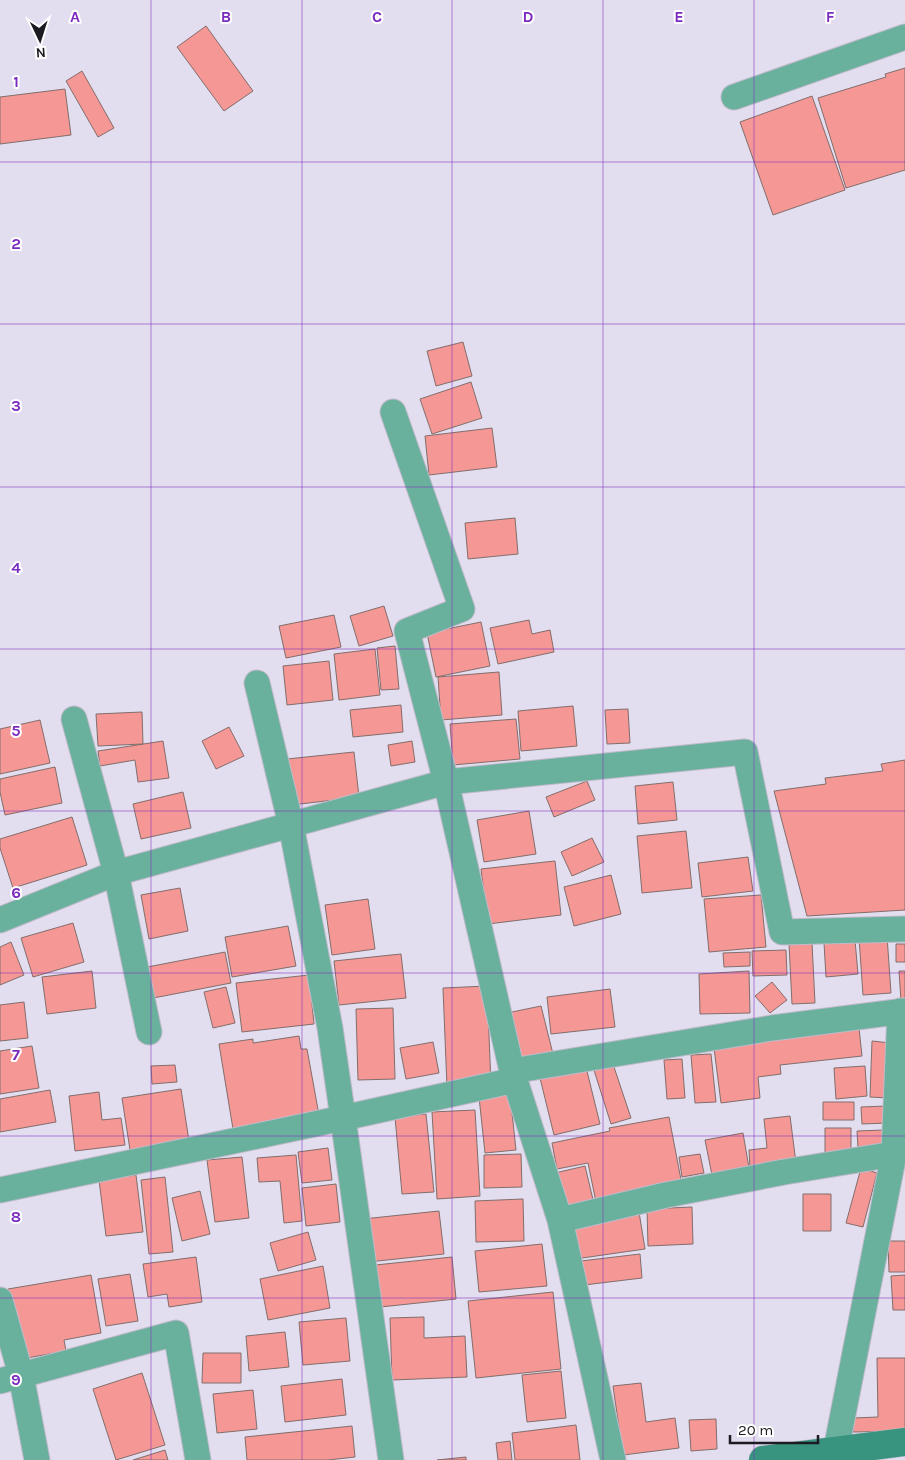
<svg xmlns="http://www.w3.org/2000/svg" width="905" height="1460" font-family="Karla,sans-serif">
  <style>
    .building { fill: #f59794; stroke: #826e6c }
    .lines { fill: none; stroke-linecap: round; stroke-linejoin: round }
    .street-casing { stroke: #bfbaca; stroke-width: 27 }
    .secondary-casing { stroke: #bfbaca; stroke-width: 29 }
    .street { stroke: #6ab19d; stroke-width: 25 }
    .secondary { stroke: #38947e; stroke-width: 28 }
    .grid { fill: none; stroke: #7b2cbf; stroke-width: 1; stroke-opacity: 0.55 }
    .grid-label { font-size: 16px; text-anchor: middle; font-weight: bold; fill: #7b2cbf; stroke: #fff; stroke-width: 4; stroke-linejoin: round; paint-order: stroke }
  </style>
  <rect width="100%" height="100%" fill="#e2ddef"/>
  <!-- building -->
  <path class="building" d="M206,26L253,91L224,111L177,47Z
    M905,68V170L846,188L818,98L886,77L885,74Z
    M82,71L114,128L98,137L66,81Z
    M65,89L71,135L0,144V97Z
    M812,96L845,190L773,215L740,122Z
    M463,342L472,376L436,386L427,351Z
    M471,382L482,418L432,434L420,399Z
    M492,428L497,467L429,475L425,436Z
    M515,518L518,554L468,559L465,523Z
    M384,606L393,636L359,646L350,616Z
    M334,615L341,647L286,658L279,626Z
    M529,620L532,634L550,630L554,652L498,664L490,628Z
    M481,622L490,666L436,677L427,633Z
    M395,646L399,689L381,690L377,648Z
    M375,649L380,695L339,700L334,654Z
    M329,661L333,700L287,705L283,666Z
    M499,672L502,715L441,720L438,677Z
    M401,705L403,732L353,737L350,710Z
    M573,706L577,746L521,751L518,711Z
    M628,709L630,743L607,744L605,710Z
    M142,712L143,744L98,746L96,714Z
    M516,719L520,759L453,765L450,724Z
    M40,720L50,763L0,774V729Z
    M229,727L244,756L216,769L202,741Z
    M163,741L169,778L138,782L135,760L100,766L98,751Z
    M412,741L415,762L391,766L388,745Z
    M354,752L359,797L292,805L287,759Z
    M905,760V910L807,916L774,791L826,784L825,778L883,771L881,764Z
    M55,767L62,803L5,815L0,792V779Z
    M587,781L595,800L554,817L546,797Z
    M673,782L677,820L638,824L635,786Z
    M183,792L191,828L141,839L133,804Z
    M529,811L536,854L484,862L477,820Z
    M72,817L87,865L13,888L0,848V839Z
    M686,831L692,888L642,893L637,836Z
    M592,838L604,862L572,876L561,852Z
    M748,857L753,891L702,897L698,863Z
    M555,861L561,915L488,924L481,869Z
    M611,875L621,914L574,926L564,887Z
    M180,888L188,931L149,939L141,895Z
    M761,895L766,947L709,952L704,899Z
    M368,899L375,949L332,955L325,905Z
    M73,923L84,962L33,977L21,938Z
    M288,926L296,966L232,977L225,937Z
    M887,936L891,993L863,995L859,938Z
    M855,940L858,974L826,977L824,943Z
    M11,942L24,975L0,985V947Z
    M812,943L815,1003L792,1004L789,944Z
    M896,944H905V962H896Z
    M786,950L787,975L753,976L752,951Z
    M225,952L231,983L143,1000L137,969Z
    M750,952V966L724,967L723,953Z
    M401,954L406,998L339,1005L334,961Z
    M92,971L96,1008L47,1014L42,977Z
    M749,971L750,1013L700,1014L699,974Z
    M899,971H905V1000L901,1001Z
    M309,975L314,1024L242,1032L236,983Z
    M772,982L787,1000L770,1013L755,996Z
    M487,986L491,1085L447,1087L443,988Z
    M226,987L235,1023L213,1028L204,992Z
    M610,989L615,1027L551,1034L547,997Z
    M24,1002L28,1038L0,1041V1005Z
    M541,1006L554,1058L519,1066L507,1013Z
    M393,1008L395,1079L358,1080L356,1009Z
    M859,1028L862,1056L780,1065L781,1074L758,1077L760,1098L721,1103L714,1048Z
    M299,1036L301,1049H307L319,1115L233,1129L219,1044L253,1039V1043Z
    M872,1041L891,1043L889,1098L870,1097Z
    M433,1042L439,1073L406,1079L400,1048Z
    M32,1046L39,1088L0,1094V1051Z
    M711,1054L716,1102L695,1103L691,1055Z
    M682,1059L685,1098L667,1099L664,1060Z
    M612,1061L631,1118L611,1124L593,1067Z
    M585,1063L600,1124L554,1135L539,1074Z
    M175,1065L177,1082L152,1084L151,1066Z
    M865,1066L867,1096L836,1099L834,1068Z
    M181,1089L189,1141L130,1150L122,1098Z
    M50,1090L56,1122L0,1132V1099Z
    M99,1092L102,1120L121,1118L125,1145L75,1151L69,1096Z
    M510,1094L516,1150L485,1153L479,1097Z
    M823,1102H854V1120H823Z
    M886,1106L887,1123L862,1124L861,1107Z
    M475,1110L480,1196L437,1199L432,1112Z
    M426,1114L434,1192L402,1194L395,1117Z
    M790,1116L796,1163L750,1168L749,1150L767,1148L764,1119Z
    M669,1117L682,1185L596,1202L588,1163L557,1169L552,1143L610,1131L609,1128Z
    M825,1128H851V1157H825Z
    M884,1130L885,1147L858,1148L857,1131Z
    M743,1133L749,1168L712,1175L705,1140Z
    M328,1148L332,1180L302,1183L298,1152Z
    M521,1154L522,1187L484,1188V1155Z
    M700,1154L704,1173L682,1177L679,1157Z
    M296,1155L302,1221L284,1223L280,1181L259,1182L257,1158Z
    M242,1157L249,1218L215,1222L207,1160Z
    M585,1166L595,1208L564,1215L555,1173Z
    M861,1168L877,1173L863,1227L846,1223Z
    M136,1175L143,1232L106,1236L99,1180Z
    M165,1177L173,1252L149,1254L141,1180Z
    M336,1184L340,1222L306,1226L302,1188Z
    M200,1191L210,1234L182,1241L172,1198Z
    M803,1194H831V1231H803Z
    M523,1199L524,1241L476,1242L475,1201Z
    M692,1207L693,1244L648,1246L647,1209Z
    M439,1211L444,1254L368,1262L363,1219Z
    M639,1212L645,1249L575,1259L569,1222Z
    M308,1232L316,1260L278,1271L270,1243Z
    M888,1241H905V1272H889Z
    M542,1244L547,1286L479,1292L475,1251Z
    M640,1254L642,1278L584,1285L581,1261Z
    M196,1257L202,1302L169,1307L167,1294L148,1297L143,1264Z
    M452,1257L456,1299L371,1308L366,1266Z
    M323,1266L330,1308L268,1320L260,1279Z
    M130,1274L138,1321L106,1326L98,1279Z
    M91,1275L101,1333L64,1340L66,1351L21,1359L8,1289Z
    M905,1275V1310H893L891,1276Z
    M553,1292L561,1369L476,1378L468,1301Z
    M424,1317V1338L465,1336L467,1377L392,1380L390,1318Z
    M346,1318L350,1361L303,1365L299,1322Z
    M285,1332L289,1367L249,1371L246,1336Z
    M203,1353H241V1383H202Z
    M877,1358H905V1431L853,1432V1418L878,1417Z
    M561,1371L566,1418L527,1422L522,1375Z
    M142,1373L165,1445L116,1460L93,1389Z
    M342,1379L346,1415L285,1422L281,1386Z
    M641,1383L646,1422L675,1418L679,1448L623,1455L613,1386Z
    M253,1390L257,1429L217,1433L213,1394Z
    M716,1419L717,1449L691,1451L689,1420Z
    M576,1425L580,1460H515L512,1433Z
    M352,1426L355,1457L328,1460H247L245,1437Z
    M510,1441L512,1460H498L496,1443Z
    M165,1450L168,1460H133Z
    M466,1457V1460H437Z"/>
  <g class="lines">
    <!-- street casing -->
    <g class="street-casing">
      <path id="street" d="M734,97L905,37
        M393,412L462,609L407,631L446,782L745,752L782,932L905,929
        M74,719L116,873L149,1032
        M0,920L116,873L446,782L512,1071L560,1220L613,1460
        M512,1071L772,1028L905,1011
        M0,1190L343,1118L330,1028L291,825L257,683
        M560,1220L666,1195L784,1172L894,1154
        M0,1300L21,1375L37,1460
        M0,1381L176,1333L198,1460
        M391,1460L343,1118L515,1080
        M834,1460L894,1154L900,1011"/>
    </g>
    <!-- secondary casing -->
    <g class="secondary-casing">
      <path id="secondary" d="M763,1460L905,1442"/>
    </g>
    <!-- street -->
    <use href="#street" class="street"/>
    <!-- secondary -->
    <use href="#secondary" class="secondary"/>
  </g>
  <!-- grid -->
  <path class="grid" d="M151,0V1460M302,0V1460M452,0V1460M603,0V1460M754,0V1460M0,162H905M0,324H905M0,487H905M0,649H905M0,811H905M0,973H905M0,1136H905M0,1298H905"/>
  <g class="grid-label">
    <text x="75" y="22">A</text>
    <text x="226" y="22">B</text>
    <text x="377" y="22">C</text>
    <text x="528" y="22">D</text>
    <text x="679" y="22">E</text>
    <text x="830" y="22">F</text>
    <text x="16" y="87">1</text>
    <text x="16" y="249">2</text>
    <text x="16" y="411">3</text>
    <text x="16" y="573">4</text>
    <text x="16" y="736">5</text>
    <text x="16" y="898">6</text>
    <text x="16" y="1060">7</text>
    <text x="16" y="1222">8</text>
    <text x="16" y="1385">9</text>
  </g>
  <!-- north arrow -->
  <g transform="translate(40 40) rotate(176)" stroke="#ffffff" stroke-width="4" paint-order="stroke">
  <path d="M0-4L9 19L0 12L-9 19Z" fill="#1d1b22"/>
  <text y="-8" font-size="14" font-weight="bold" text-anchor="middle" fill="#1d1b22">N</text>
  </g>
  <!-- scale -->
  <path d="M730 1435v8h88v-8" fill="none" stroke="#1d1b22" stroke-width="2.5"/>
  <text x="738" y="1435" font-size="15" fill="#1d1b22" stroke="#ffffff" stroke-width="4" paint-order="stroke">20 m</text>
</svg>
